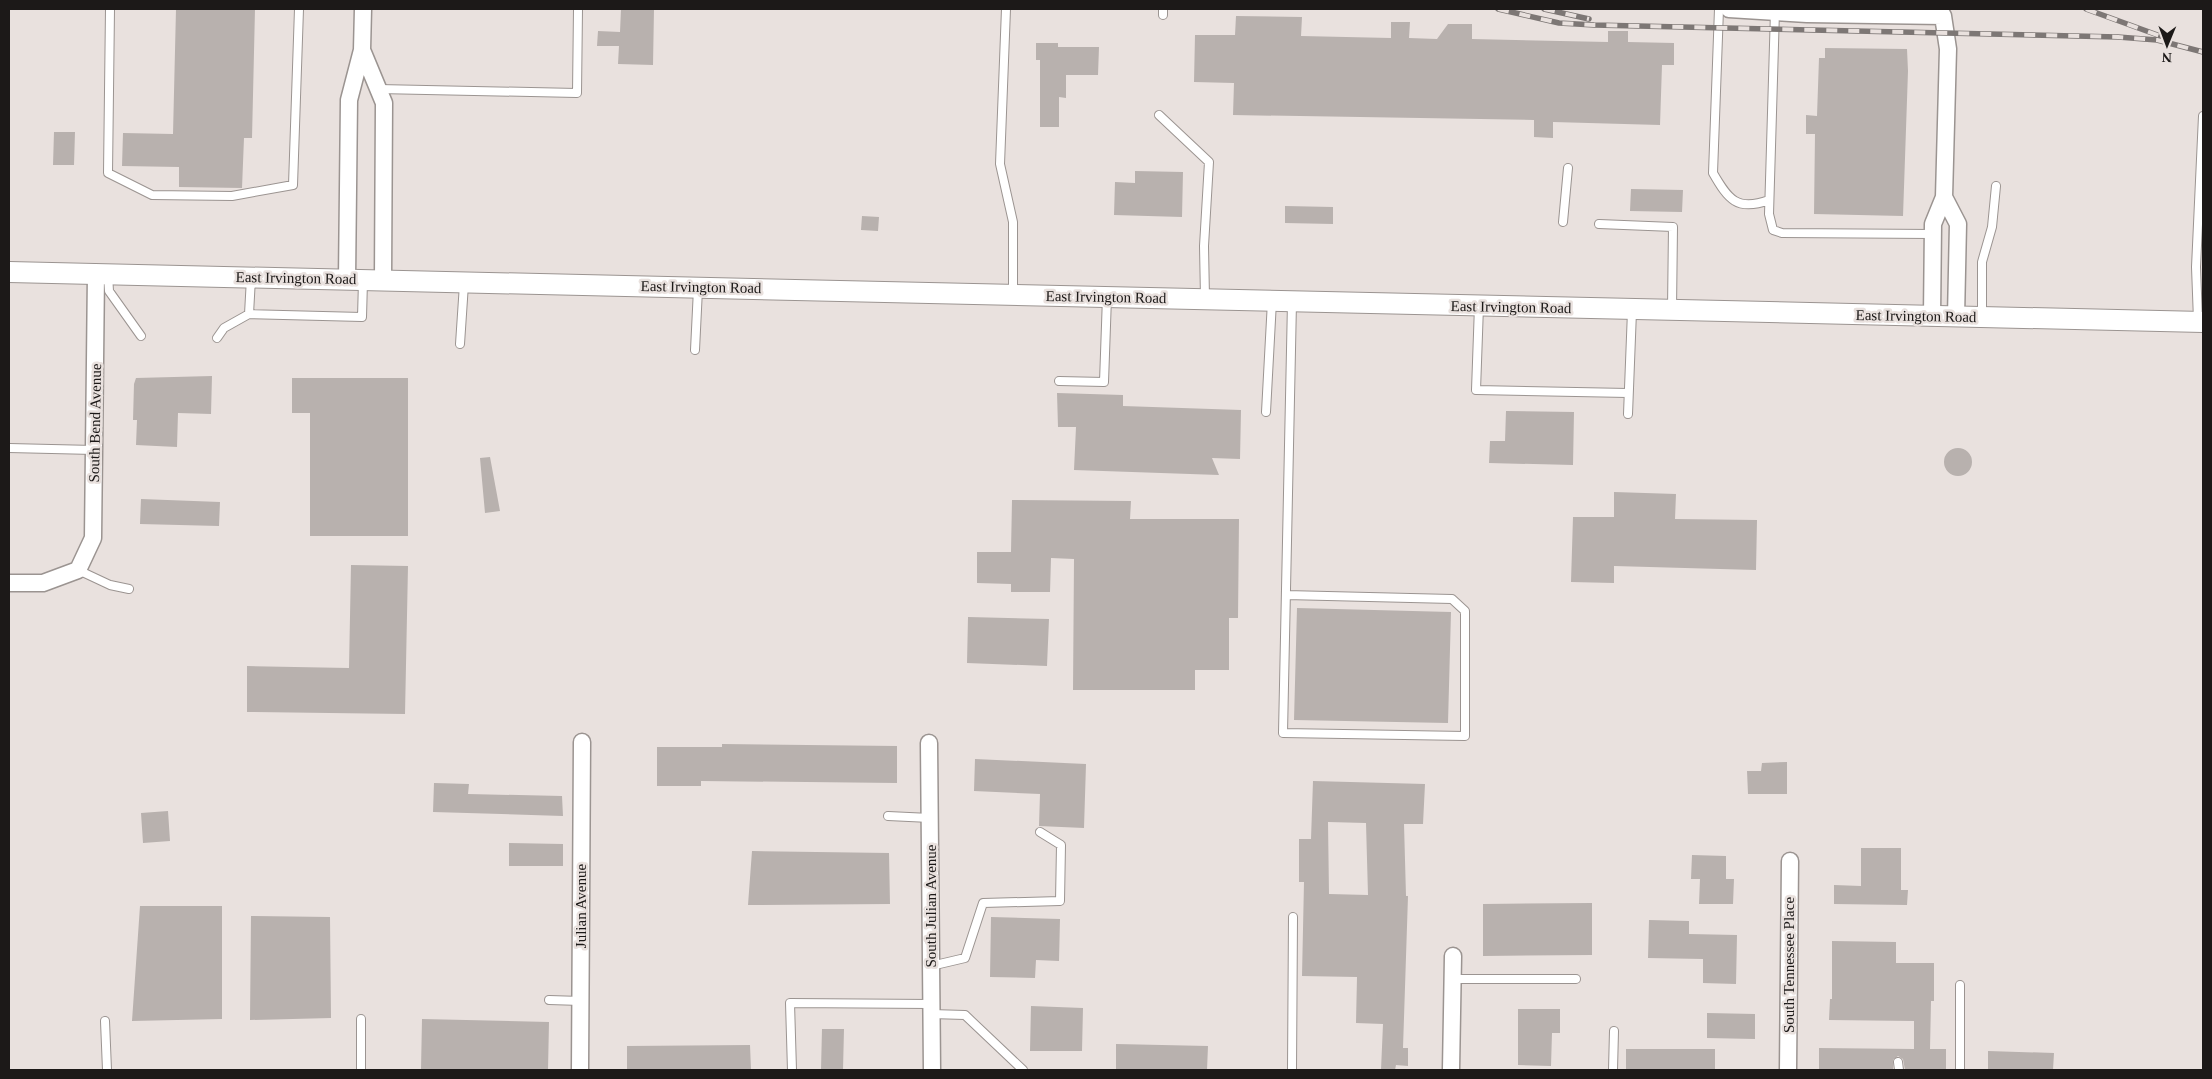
<svg xmlns="http://www.w3.org/2000/svg" width="2212" height="1079" font-family="Georgia,serif">
  <style>
    .building { fill: #b8b1ae; fill-rule: evenodd }
    .lines { fill: none; stroke-linecap: round; stroke-linejoin: round }
    .service-casing { stroke: #9b9491; stroke-width: 10 }
    .minor-casing { stroke: #9b9491; stroke-width: 19 }
    .tertiary-casing { stroke: #9b9491; stroke-width: 22 }
    .service { stroke: #fff; stroke-width: 8 }
    .minor { stroke: #fff; stroke-width: 16 }
    .tertiary { stroke: #fff; stroke-width: 20 }
    .rail-casing { stroke: #7d7775; stroke-width: 5.5 }
    .rail { stroke: #e9e1de; stroke-width: 4; stroke-dasharray: 11; stroke-linecap: butt }
    .labels { text-anchor: middle; stroke-width: 5; stroke-linejoin: round; paint-order: stroke }
    .street-label { font-size: 15px; fill: #1c1918; stroke: #e9e1de }
  </style>
  <rect width="100%" height="100%" fill="#e9e1de"/>
  <!-- building -->
  <path class="building" d="M176,9H255L252,138H244L242,188L179,187V167L122,166L123,133L173,134Z
    M621,9H654L653,65L618,64L619,46H597L598,31L620,32Z
    M1236,16L1302,17L1301,36L1391,38V22H1410L1409,38L1437,39L1448,24H1472V39L1608,42V31H1628V42L1674,43V65H1662L1660,125L1553,122V138L1534,137V120L1233,115L1234,83L1194,82L1195,35H1235Z
    M1036,43H1058V47H1099L1098,75H1066V98L1059,97V127H1040V60H1036Z
    M1825,48L1907,49L1908,71L1903,216L1814,214L1815,134H1806V115L1817,116L1819,58H1825Z
    M54,132H75L74,165H53Z
    M1135,171L1183,172L1182,217L1114,215L1115,182L1135,183Z
    M1631,189L1683,190L1682,212L1630,211Z
    M1285,206L1333,207V224L1285,223Z
    M862,216L879,217L878,231L861,230Z
    M212,376L211,414L178,413L177,447L136,445L137,420H133L134,384L136,378Z
    M292,378H408V536H310V413H292Z
    M1057,393L1123,395V406L1241,410L1240,459L1212,458L1219,475L1074,470L1076,427H1058Z
    M1506,411L1574,412L1573,465L1489,463L1490,441H1505Z
    M1944 462a14 14 0 1 1 28 0a14 14 0 1 1-28 0Z
    M490,457L500,511L485,513L480,458Z
    M1614,492L1676,494L1675,519L1757,520L1756,570L1614,566V583L1571,582L1573,517H1614Z
    M141,499L220,502L219,526L140,524Z
    M1012,500L1131,501L1130,519H1239L1238,618H1229V670H1195V690H1073L1074,559L1051,558L1050,592H1011V584L977,583V552H1011Z
    M351,565L408,566L405,714L247,712V666L349,668Z
    M1297,608L1451,612L1448,723L1294,720Z
    M968,617L1049,619L1047,666L967,663Z
    M722,744L897,746V783L701,781V786H657V747H722Z
    M975,759L1086,764L1084,828L1039,826L1040,794L974,791Z
    M1787,762V794H1748L1747,771H1761L1762,763Z
    M1313,781L1425,784L1423,824H1404L1406,896H1408L1403,1048H1408V1066L1396,1065L1395,1070H1381L1383,1024L1356,1023L1357,977L1302,976L1304,882H1299V839H1311ZM1328,822L1366,823L1368,895L1329,894Z
    M434,783L469,784L468,794L562,796L563,816L433,812Z
    M168,811L170,841L143,843L141,813Z
    M509,843L563,844V866H509Z
    M1861,848H1901V890H1908L1907,905L1834,904V885L1861,886Z
    M752,851L889,853L890,904L748,905Z
    M1692,855L1726,856V879H1734L1733,904H1699L1700,879H1691Z
    M1592,903V955L1483,956V904Z
    M140,906H222V1019L132,1021Z
    M251,916L330,917L331,1018L250,1020Z
    M991,917L1060,919L1059,961L1036,960L1035,978L990,977Z
    M1649,920L1689,921V934L1737,935L1736,984L1703,983V959L1648,958Z
    M1832,941L1896,942V963H1934V1001H1931L1930,1049H1946V1070H1905L1903,1059L1898,1056L1893,1060V1070H1819V1048L1914,1049V1021L1829,1020L1830,999H1832Z
    M1031,1006L1083,1008L1082,1051H1030Z
    M1518,1009H1560V1033H1552L1551,1066L1518,1065Z
    M1707,1013L1755,1014V1039L1707,1038Z
    M422,1019L549,1022L548,1070H421Z
    M822,1029H844L843,1070H821Z
    M1116,1044L1208,1046L1207,1070H1116Z
    M750,1045L751,1070H627V1046Z
    M1626,1049H1715V1070H1626Z
    M1988,1051L2054,1053L2053,1070H1988Z"/>
  <g class="lines">
    <!-- service casing -->
    <g class="service-casing">
      <path id="service" d="M110,9L108,173L152,195L232,196L293,185L299,9
        M1006,9L1000,164L1013,222V293
        M1719,9L1713,173C1728,199 1737,212 1769,200
        M1775,11L1769,214L1773,230L1782,233L1933,234
        M1163,15V9
        M378,89L577,93L578,9
        M1159,115L1209,162L1204,246L1205,298
        M1563,222L1568,168
        M1599,224L1673,227L1672,309
        M108,275L109,291L141,336
        M1479,306L1476,390L1628,393
        M249,314L362,317L363,281
        M1982,317V262L1992,227L1996,186
        M2198,320L2196,267L2203,116
        M217,338L224,328L249,314L251,278
        M460,344L464,284
        M695,350L698,289
        M1059,381L1104,382L1107,297
        M1266,412L1272,301
        M1628,414L1632,311
        M9,448L94,450
        M78,570L110,585L129,589
        M1286,595L1452,599L1465,611V736L1283,733L1292,302
        M888,816L930,818
        M931,966L965,958L983,903L1060,901L1061,845L1040,832
        M1453,979H1576
        M549,1000L581,1001
        M931,1014L965,1015L1023,1070
        M361,1019V1070
        M105,1021L107,1070
        M1898,1062L1899,1070
        M792,1070L790,1003L931,1004
        M1292,1070L1293,917
        M1613,1070L1614,1031
        M1960,1070V985"/>
    </g>
    <!-- minor casing -->
    <g class="minor-casing">
      <path id="minor" d="M1729,9L1807,14L1943,16
        M1939,9L1943,16L1948,49L1944,197
        M362,50L363,9
        M347,279L349,100L362,50L384,103L383,280
        M1932,317L1933,224L1944,197L1958,224L1956,317
        M9,583H43L78,570L93,538L96,273
        M929,743L932,1070
        M580,1070L582,742
        M1451,1070L1453,956
        M1788,1070L1790,861"/>
    </g>
    <!-- tertiary casing -->
    <g class="tertiary-casing">
      <path id="tertiary" d="M9,272L2203,322"/>
    </g>
    <!-- service -->
    <use href="#service" class="service"/>
    <!-- minor -->
    <use href="#minor" class="minor"/>
    <!-- tertiary -->
    <use href="#tertiary" class="tertiary"/>
    <!-- rail casing -->
    <g class="rail-casing">
      <path id="rail" d="M1498,9L1559,23L1594,25L2118,37L2157,40L2203,52
        M1544,9L1589,19
        M2086,9L2163,37"/>
    </g>
    <!-- rail -->
    <use href="#rail" class="rail"/>
  </g>
  <g class="labels">
    <!-- street labels -->
    <g class="street-label">
      <text transform="translate(296 278) rotate(1)" y="5">East Irvington Road</text>
      <text transform="translate(701 287) rotate(1)" y="5">East Irvington Road</text>
      <text transform="translate(1106 297) rotate(1)" y="5">East Irvington Road</text>
      <text transform="translate(1511 307) rotate(1)" y="5">East Irvington Road</text>
      <text transform="translate(1916 316) rotate(1)" y="5">East Irvington Road</text>
      <text transform="translate(95 423) rotate(-89)" y="5">South Bend Avenue</text>
      <text transform="translate(581 906) rotate(-90)" y="5">Julian Avenue</text>
      <text transform="translate(931 906) rotate(-90)" y="5">South Julian Avenue</text>
      <text transform="translate(1789 965) rotate(-90)" y="5">South Tennessee Place</text>
    </g>
  </g>
  <!-- border -->
  <rect width="2212" height="1079" fill="none" stroke="#1c1918" stroke-width="20"/>
  <!-- north arrow -->
  <g transform="translate(2167 45) rotate(181)" stroke="#e9e1de" stroke-width="4" paint-order="stroke">
  <path d="M0-4L9 19L0 12L-9 19Z" fill="#1c1918"/>
  <text y="-8" font-size="14" font-weight="bold" text-anchor="middle" fill="#1c1918">N</text>
  </g>
</svg>
